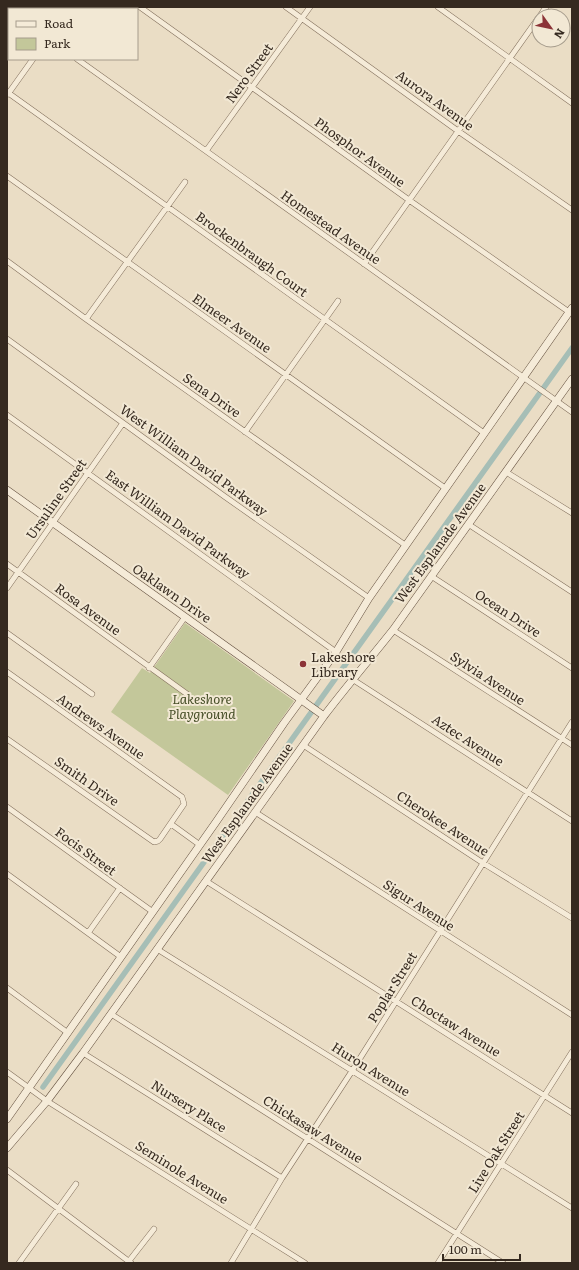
<svg xmlns="http://www.w3.org/2000/svg" width="579" height="1270" font-family="Literata,serif">
  <style>
    .green { fill: #c3c79a }
    .lines { fill: none; stroke-linecap: round; stroke-linejoin: round }
    .canal { stroke: #a6beb6; stroke-width: 5.5 }
    .street-casing { stroke: #83705d; stroke-width: 6 }
    .secondary-casing { stroke: #655140; stroke-width: 8 }
    .street { stroke: #f5ebd8; stroke-width: 5 }
    .secondary { stroke: #f5ebd8; stroke-width: 7 }
    .poi-dot { fill: #8c3337; stroke: #f2e8d4; stroke-width: 1.5 }
    .labels { text-anchor: middle; stroke-width: 4; stroke-linejoin: round; paint-order: stroke }
    .street-label { font-size: 13px; fill: #35291f; stroke: #f2e8d4 }
    .poi-label { font-size: 13px; fill: #35291f; stroke: #f2e8d4; text-anchor: start }
    .park-label { font-size: 13px; font-style: italic; fill: #474f28; stroke: #f2e8d4 }
  </style>
  <rect width="100%" height="100%" fill="#eaddc5"/>
  <!-- green -->
  <path class="green" d="M185,623L294,701L228,795L111,712L142,668L150,673Z"/>
  <g class="lines">
    <!-- canal -->
    <path class="canal" d="M43,1087L572,348"/>
    <!-- street casing -->
    <g class="street-casing">
      <path id="street" d="M140,7L409,200L569,312
        M286,7L458,131L572,210
        M438,7L572,103
        M7,9L9,10
        M69,9L70,7
        M540,16L546,7
        M77,59L572,412
        M7,92C166,205 325,320 484,433
        M8,94L33,59
        M206,151L310,7
        M7,176L445,488
        M7,261L86,319L405,545
        M364,264L539,17
        M86,319L185,182
        M7,339L224,496L369,598
        M7,415L336,652
        M245,432L338,301
        M506,472L572,513
        M468,524L572,592
        M7,564L187,694
        M431,576L572,668
        M7,588L123,423
        M393,630L572,745
        M7,633L92,694
        M149,668L185,617
        M7,672L182,797L184,804L160,839L158,841L154,842L7,739
        M352,679L572,821
        M303,745L483,863L572,918
        M7,807L153,912
        M255,812L572,1015
        M171,824L200,845
        M7,874L121,957
        M206,881L572,1113
        M88,933L120,888
        M157,949L572,1208
        M7,988L68,1033
        M111,1014L503,1263
        M83,1053L282,1178
        M7,1072L47,1101L305,1263
        M7,1170L131,1263
        M129,1261L154,1229
        M19,1263L76,1184
        M231,1263L282,1178L352,1071L572,722
        M438,1263L572,1052"/>
    </g>
    <!-- secondary casing -->
    <g class="secondary-casing">
      <path id="secondary" d="M7,490L324,716
        M7,1119L216,822L284,723L336,652L369,598L572,308
        M7,1148L47,1101L83,1053L324,716C346,687 370,659 393,630L572,379"/>
    </g>
    <!-- street -->
    <use href="#street" class="street"/>
    <!-- secondary -->
    <use href="#secondary" class="secondary"/>
  </g>
  <!-- markers -->
  <circle class="poi-dot" cx="303" cy="664" r="4"/>
  <g class="labels">
    <!-- street labels -->
    <g class="street-label">
      <text transform="translate(249 73) rotate(-54)" y="5">Nero Street</text>
      <text transform="translate(435 100) rotate(36)" y="5">Aurora Avenue</text>
      <text transform="translate(360 152) rotate(36)" y="5">Phosphor Avenue</text>
      <text transform="translate(331 227) rotate(35)" y="5">Homestead Avenue</text>
      <text transform="translate(252 254) rotate(36)" y="5">Brockenbraugh Court</text>
      <text transform="translate(232 323) rotate(35)" y="5">Elmeer Avenue</text>
      <text transform="translate(212 395) rotate(35)" y="5">Sena Drive</text>
      <text transform="translate(194 460) rotate(36)" y="5">West William David Parkway</text>
      <text transform="translate(56 499) rotate(-55)" y="5">Ursuline Street</text>
      <text transform="translate(178 524) rotate(36)" y="5">East William David Parkway</text>
      <text transform="translate(440 543) rotate(-54)" y="5">West Esplanade Avenue</text>
      <text transform="translate(172 593) rotate(35)" y="5">Oaklawn Drive</text>
      <text transform="translate(88 609) rotate(36)" y="5">Rosa Avenue</text>
      <text transform="translate(508 613) rotate(33)" y="5">Ocean Drive</text>
      <text transform="translate(488 678) rotate(33)" y="5">Sylvia Avenue</text>
      <text transform="translate(101 726) rotate(35)" y="5">Andrews Avenue</text>
      <text transform="translate(468 740) rotate(33)" y="5">Aztec Avenue</text>
      <text transform="translate(87 781) rotate(35)" y="5">Smith Drive</text>
      <text transform="translate(247 803) rotate(-54)" y="5">West Esplanade Avenue</text>
      <text transform="translate(443 823) rotate(33)" y="5">Cherokee Avenue</text>
      <text transform="translate(86 851) rotate(36)" y="5">Focis Street</text>
      <text transform="translate(419 905) rotate(33)" y="5">Sigur Avenue</text>
      <text transform="translate(392 987) rotate(-58)" y="5">Poplar Street</text>
      <text transform="translate(456 1026) rotate(32)" y="5">Choctaw Avenue</text>
      <text transform="translate(371 1069) rotate(32)" y="5">Huron Avenue</text>
      <text transform="translate(189 1106) rotate(32)" y="5">Nursery Place</text>
      <text transform="translate(313 1129) rotate(32)" y="5">Chickasaw Avenue</text>
      <text transform="translate(496 1152) rotate(-58)" y="5">Live Oak Street</text>
      <text transform="translate(182 1172) rotate(32)" y="5">Seminole Avenue</text>
    </g>
    <!-- poi labels -->
    <g class="poi-label">
      <text x="311" y="662">Lakeshore<tspan x="311" dy="15">Library</tspan></text>
    </g>
    <!-- park labels -->
    <g class="park-label">
      <text x="202" y="704">Lakeshore<tspan x="202" dy="15">Playground</tspan></text>
    </g>
  </g>
  <!-- border -->
  <rect width="579" height="1270" fill="none" stroke="#35291f" stroke-width="16"/>
  <!-- legend -->
  <rect x="8" y="8" width="130" height="52" fill="#f2e8d4" stroke="#a69c8c"/>
  <rect x="16" y="21" width="20" height="6" fill="#f5ebd8" stroke="#a69c8c"/>
  <text x="44" y="28" font-size="12" fill="#35291f">Road</text>
  <rect x="16" y="38" width="20" height="12" fill="#c3c79a" stroke="#a69c8c"/>
  <text x="44" y="48" font-size="12" fill="#35291f">Park</text>
  <!-- north arrow -->
  <g transform="translate(551 28) rotate(123)"><circle r="19" fill="#f2e8d4" stroke="#a69c8c"/>
  <path d="M0-3L7 15L0 10L-7 15Z" fill="#8c3337"/>
  <text y="-6" font-size="11" font-weight="bold" text-anchor="middle" fill="#35291f">N</text>
  </g>
  <!-- scale -->
  <path d="M443 1254v6h77v-6" fill="none" stroke="#35291f" stroke-width="2"/>
  <text x="449" y="1254" font-size="12" fill="#35291f" stroke="#f2e8d4" stroke-width="3" paint-order="stroke">100 m</text>
</svg>
